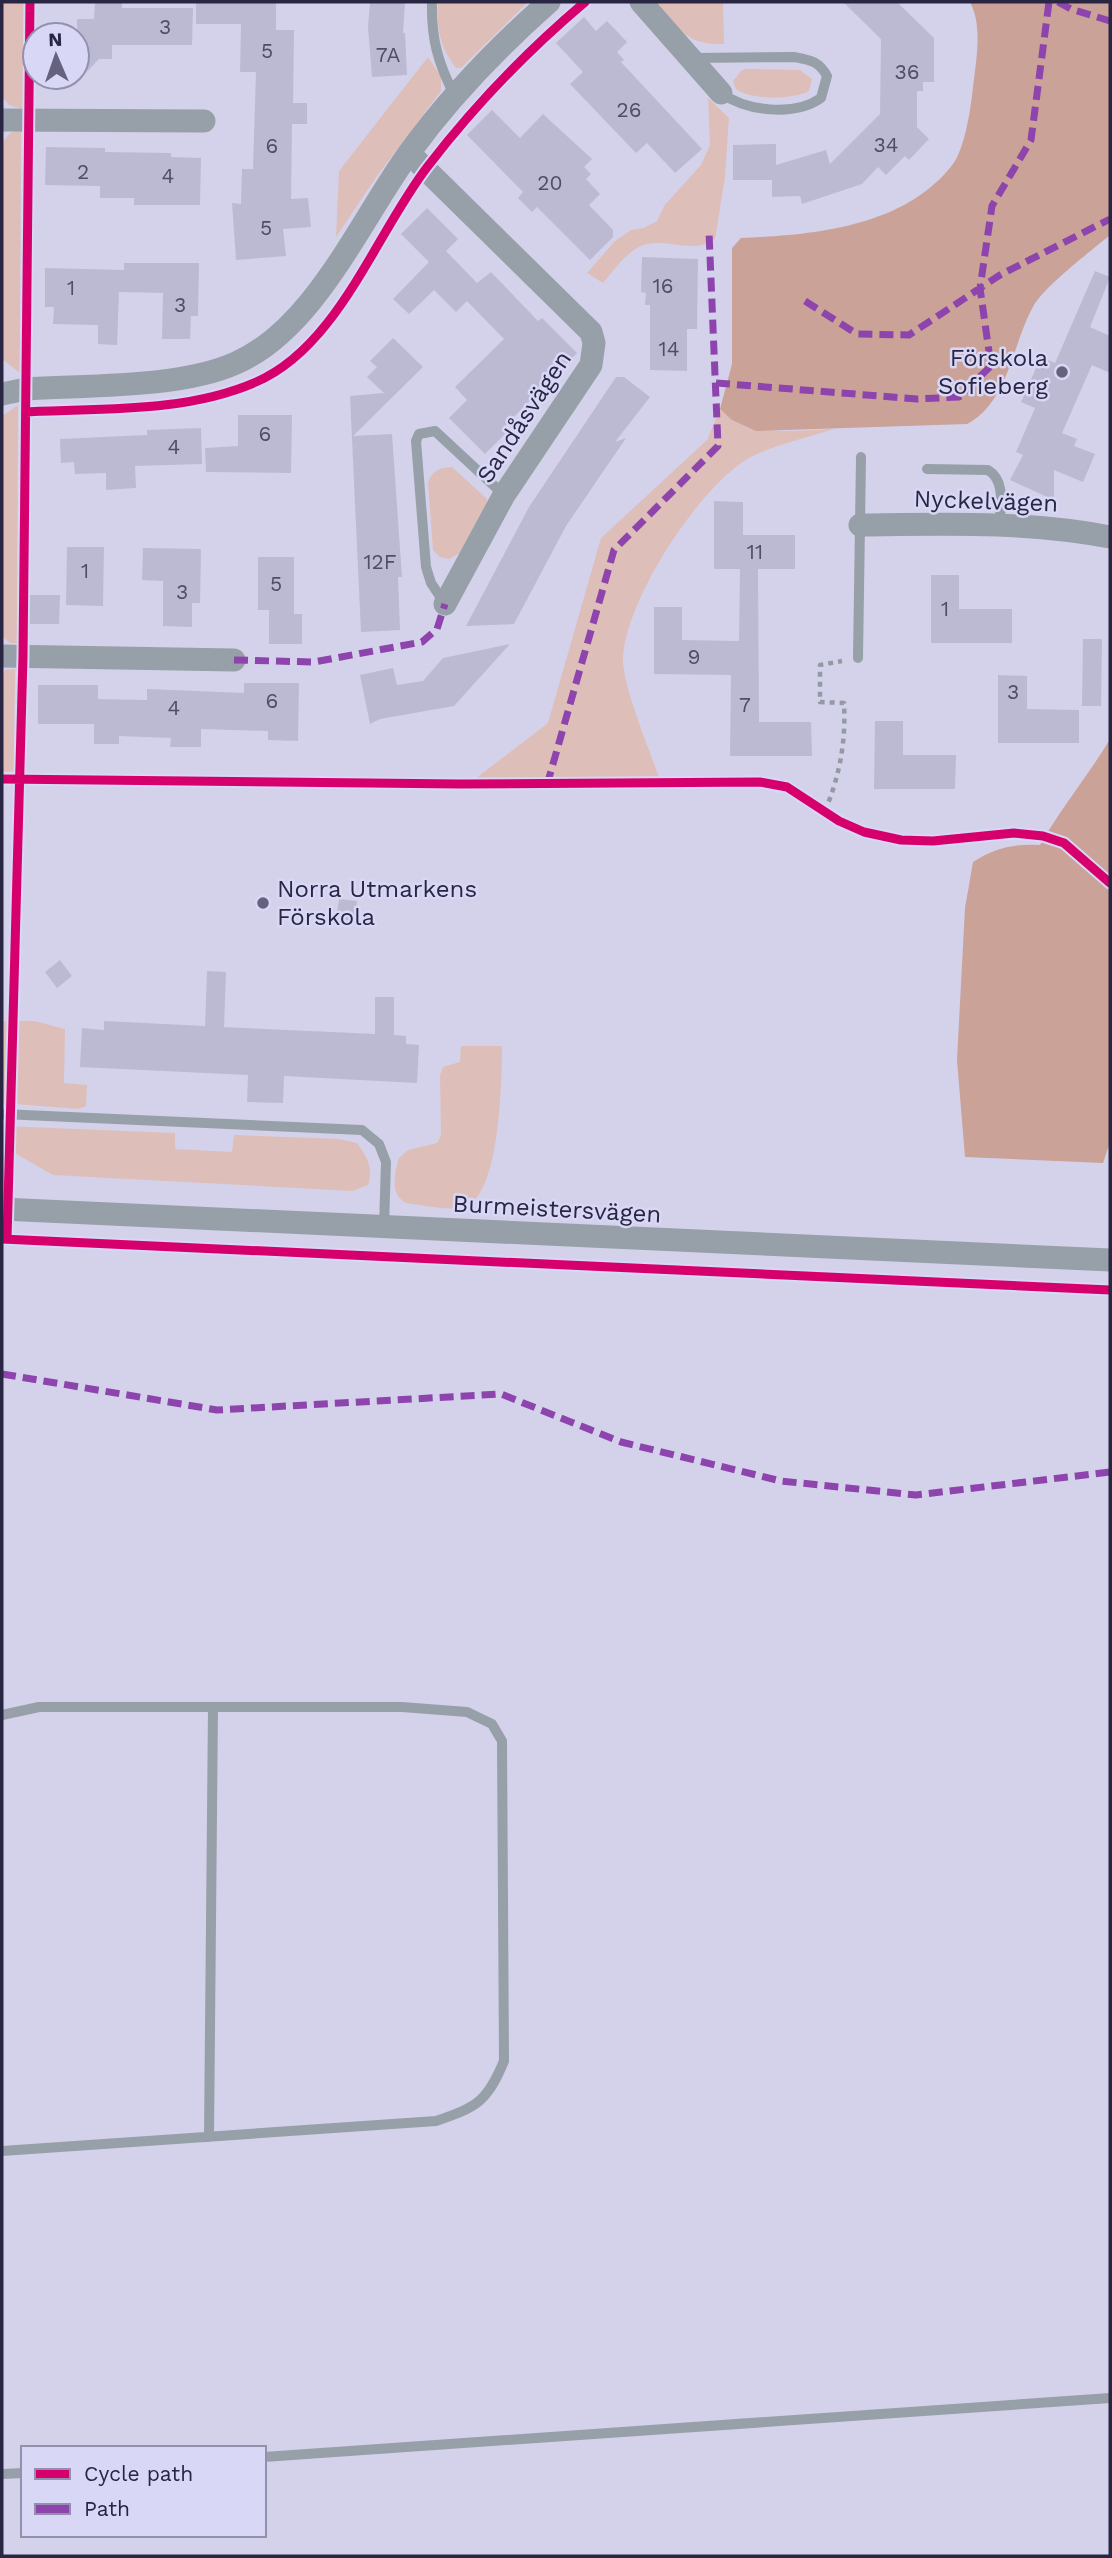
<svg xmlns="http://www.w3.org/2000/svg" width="1112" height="2558" font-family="'Work Sans',sans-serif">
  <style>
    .green { fill: #debeb8 }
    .forest { fill: #caa298 }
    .building { fill: #bcbad3 }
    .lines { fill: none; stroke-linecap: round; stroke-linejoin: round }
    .path { stroke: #939aa3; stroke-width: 4.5; stroke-dasharray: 5 5; stroke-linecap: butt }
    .lane { stroke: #97a0a8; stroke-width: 10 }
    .street { stroke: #97a0a8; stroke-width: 23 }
    .quiet { stroke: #8e44ad; stroke-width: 7; stroke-dasharray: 14 7; stroke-linecap: butt }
    .cycleway-casing { stroke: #d8d7f6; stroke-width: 13 }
    .cycleway { stroke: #d6006c; stroke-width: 9 }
    .poi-dot { fill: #65627d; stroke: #d8d7f6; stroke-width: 2.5 }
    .labels { text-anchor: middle; stroke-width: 5; stroke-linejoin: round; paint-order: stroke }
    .number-label { font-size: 21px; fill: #504d69 }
    .poi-label { font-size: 24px; fill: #292643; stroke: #d8d7f6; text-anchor: end }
    .street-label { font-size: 24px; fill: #292643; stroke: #d8d7f6 }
  </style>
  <rect width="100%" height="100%" fill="#d4d2ea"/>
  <!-- green -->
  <path class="green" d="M2,2H24L23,109L9,105L2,97Z
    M438,2H528L461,68H456C440,48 436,27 438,2Z
    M655,2H723L724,44C687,46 677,27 655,2Z
    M428,57L441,77V91L377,176L336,237L339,171Z
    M747,69L800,70L812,79L809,91C793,100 750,100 736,89L733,81L742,70Z
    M708,98L729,118L725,177L715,239C693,256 663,235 639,247C624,255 614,270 603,283L587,273L615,241L631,230L644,228L657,221L664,206L701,165L710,145Z
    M21,130L20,373L2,359V143L10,133Z
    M18,405L17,643H10L2,636V416Z
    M720,409C751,439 793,430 834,429C810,437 763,448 744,461C695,494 628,597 623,656C621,683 650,750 659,778L475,779L548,723L601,538L707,440Z
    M452,467L487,499V506L464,551L449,559L440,557L433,550L428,483C432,470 440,468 452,467Z
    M15,669L14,771L2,772V677L5,670Z
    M2,1021H34L65,1029L64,1083L87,1085L86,1106L78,1109L2,1103Z
    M461,1046H502C502,1080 500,1193 466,1206C451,1212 423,1205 406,1203C390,1195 394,1173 399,1158L408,1150L437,1143L441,1135L440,1075L443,1067L460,1062Z
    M4,1126L175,1133V1149L232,1152L234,1135L339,1139L357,1143C367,1157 374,1168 368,1185L352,1191L53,1175L2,1146Z"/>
  <!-- forest -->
  <path class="forest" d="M970,2H1110V235C1090,252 1047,284 1034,305C1012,343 1009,402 967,424L756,431L732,420L720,409L732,364V248L741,238C814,235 905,227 953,164C965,148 971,107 973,87C976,60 983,27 970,2Z
    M1110,739V1142L1103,1163L965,1157L957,1060L965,908L973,862C996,847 1013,844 1040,845C1061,808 1088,776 1110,739Z"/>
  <!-- building -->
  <path class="building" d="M95,2H122V8H193L192,45H112V59H99L77,82V19H94Z
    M196,2H276V30H294L293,103H307V124H292L291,199L308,198L311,227L283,229L286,256L236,260L232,203L241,204L242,169H253L256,72H240L241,24H196Z
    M370,2H405L403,33H405L407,75L372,77L368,27Z
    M843,2H897L934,38V82H923V91H917V127L929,139L909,160L905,156L886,175L878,167L862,184L802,204L800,196L772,197V180H733V145L776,144V165L826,150L830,164L880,114L881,39Z
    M584,17L596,31L607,21L627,42L617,52L624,60L621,62L702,149L675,173L647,143L636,153L570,84L583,72L556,43Z
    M492,110L520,138L543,114L592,159L584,167L591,174L586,179L600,194L589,205L613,230V237L590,260L537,207L532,212L518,198L523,192L467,135Z
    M46,147L105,148V152L171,153V157L201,158L200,205H134V198H100V186L45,185Z
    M427,208L458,239L446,251L477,283L491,272L538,321L542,318L577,353L505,426L509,430L485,454L449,418L467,400L455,387L504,339L467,301L456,312L434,290L409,314L393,299L429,262L401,234Z
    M642,257L698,259L697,329H687V371L650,370V305H645L646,293L641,292Z
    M124,263H199L198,316H191L190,339H162L163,293L119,292L117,345L98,344V325L53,324L54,307H45V268L124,270Z
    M1095,271L1110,277L1090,327L1110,336V373L1092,365L1062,433L1077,439L1074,446L1095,454L1083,482L1054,470V500L1010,480L1023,455L1016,452L1035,408L1021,402L1041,357L1055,363Z
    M393,338L423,367L353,436L392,434L402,577H398L400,630L361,632L350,396L384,393L367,377L377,367L370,361Z
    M616,377H624L650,397L615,442L626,438L566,526L514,624L466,626L529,507Z
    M238,415H292L291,473L206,472L205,448L238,446Z
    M201,428L202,464L135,466L136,488L106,490V473L75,474L74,462L61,463L60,439L147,435V430Z
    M714,501L743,502V535H795V569H758L759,722H811L812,756H730L731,675L654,674V607H682V640L739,641L740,569H714Z
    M67,547H104L103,606L66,605Z
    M143,548L201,549L200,603H192V627L163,626V581L142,580Z
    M258,557H294V614H302V644H269V610H258Z
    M931,575H959V609H1012V643H931Z
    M29,595H60L59,624H29Z
    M1083,639H1102L1101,706H1082Z
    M510,644L454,706L380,719L370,724L360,675L393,668L397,685L423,681L443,658Z
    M998,675L1027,676V709L1079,710V743H998Z
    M244,683H299L298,741L268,740V731L201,729V747H170L171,738L119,736V744H94V724H38V685H98V699L147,700V689L244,693Z
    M875,721H903V755H956L955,789H874Z
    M339,899L357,901L355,921L336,919Z
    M60,960L72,976L57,988L45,972Z
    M207,971L226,972L224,1027L375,1034V997H394V1035L406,1036V1044L419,1045L417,1083L284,1076L283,1103L247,1102L248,1075L80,1067L82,1028L104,1030V1021L205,1026Z"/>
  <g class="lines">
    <!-- path -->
    <path class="path" d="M825,811C840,775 846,741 844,703L820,702V665L842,661"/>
    <!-- lane -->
    <path class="lane" d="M432,2C431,38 438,64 455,96
      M690,58L794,57C810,60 819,61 827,76L821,98C794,117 746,111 721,93
      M927,469L988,470C1006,481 1000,505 1000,524
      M445,604L431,583L426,567L416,441L419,434L435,431L504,495
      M858,658L861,457
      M2,1114L362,1130L379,1144L386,1162L384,1226
      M2,1715L39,1707H402L467,1712L492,1724L502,1741L504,2061C487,2102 477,2107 436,2121L2,2151
      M209,2137L213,1707
      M264,2457L1110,2398
      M2,2474L23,2473"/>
    <!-- street -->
    <path class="street" d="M641,2L721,93
      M2,120L204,121
      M409,153L591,332L594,343L591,365L504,495L445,604
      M2,394L26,389C88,385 181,388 236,363C314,329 360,221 409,153C449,98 498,47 549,2
      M860,525C944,524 1027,521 1110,537
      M2,656L234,660
      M2,1209L1110,1260"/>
    <!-- quiet -->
    <path class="quiet" d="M1058,2L1071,9L1110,21
      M805,301L857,334L909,335L1000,275L1110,219
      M716,383L917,399L959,397L991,366L980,288L992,206L1031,140L1049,2
      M234,660L314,662L422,642L437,629L445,604
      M547,785L614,550L718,446L709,232
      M2,1374L217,1410L501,1394L621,1442L781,1481L916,1495L1110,1472"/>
    <!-- cycleway casing -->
    <g class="cycleway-casing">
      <path id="cycleway" d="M26,412C101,408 185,413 256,382C338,347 376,233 428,166C475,105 527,51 585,2
        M2,779L460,784L760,782L787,787L839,821L864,832L901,840L933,841L1014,833L1043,836L1064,843L1110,883
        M2,1239L1110,1290
        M7,1239L23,656L30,2"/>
    </g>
    <!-- cycleway -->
    <use href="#cycleway" class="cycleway"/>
  </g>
  <!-- markers -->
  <g class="poi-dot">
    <circle cx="1062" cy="372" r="7"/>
    <circle cx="263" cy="903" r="7"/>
  </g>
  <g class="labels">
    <!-- number labels -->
    <g class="number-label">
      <text x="165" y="34">3</text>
      <text x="267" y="58">5</text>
      <text x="388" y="62">7A</text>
      <text x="907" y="79">36</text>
      <text x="629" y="117">26</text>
      <text x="886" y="152">34</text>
      <text x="272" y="153">6</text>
      <text x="83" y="179">2</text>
      <text x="168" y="183">4</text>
      <text x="550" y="190">20</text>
      <text x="266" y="235">5</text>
      <text x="663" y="293">16</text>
      <text x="71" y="295">1</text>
      <text x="180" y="312">3</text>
      <text x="669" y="356">14</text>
      <text x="265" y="441">6</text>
      <text x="174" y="454">4</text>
      <text x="755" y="559">11</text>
      <text x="380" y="569">12F</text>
      <text x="85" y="578">1</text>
      <text x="276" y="591">5</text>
      <text x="182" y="599">3</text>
      <text x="945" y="616">1</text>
      <text x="694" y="664">9</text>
      <text x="1013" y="699">3</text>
      <text x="272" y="708">6</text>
      <text x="745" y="712">7</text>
      <text x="174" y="715">4</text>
    </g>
    <!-- poi labels -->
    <g class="poi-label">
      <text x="1048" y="366">Förskola<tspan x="1048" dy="28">Sofieberg</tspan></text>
      <text x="277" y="897" text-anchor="start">Norra Utmarkens<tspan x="277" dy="28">Förskola</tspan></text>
    </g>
    <!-- street labels -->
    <g class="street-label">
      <text transform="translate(524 417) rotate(-57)" y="8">Sandåsvägen</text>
      <text transform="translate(986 501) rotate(2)" y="8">Nyckelvägen</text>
      <text transform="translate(557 1209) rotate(3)" y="8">Burmeistersvägen</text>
    </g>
  </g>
  <!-- border -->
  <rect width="1112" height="2558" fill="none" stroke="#292643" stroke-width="7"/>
  <!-- legend -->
  <rect x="21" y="2446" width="245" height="91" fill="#d8d7f6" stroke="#9290ae" stroke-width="2"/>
  <rect x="35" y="2469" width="35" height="10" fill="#d6006c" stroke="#9290ae" stroke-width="2"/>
  <text x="84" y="2481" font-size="21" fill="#292643">Cycle path</text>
  <rect x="35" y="2504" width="35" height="10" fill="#8e44ad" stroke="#9290ae" stroke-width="2"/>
  <text x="84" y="2516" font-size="21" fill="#292643">Path</text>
  <!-- north arrow -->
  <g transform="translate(56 56) rotate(358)"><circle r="33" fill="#d8d7f6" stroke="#9290ae" stroke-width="2"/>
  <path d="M0-5L12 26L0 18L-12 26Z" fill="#65627d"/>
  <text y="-10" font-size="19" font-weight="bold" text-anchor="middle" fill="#292643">N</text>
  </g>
</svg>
